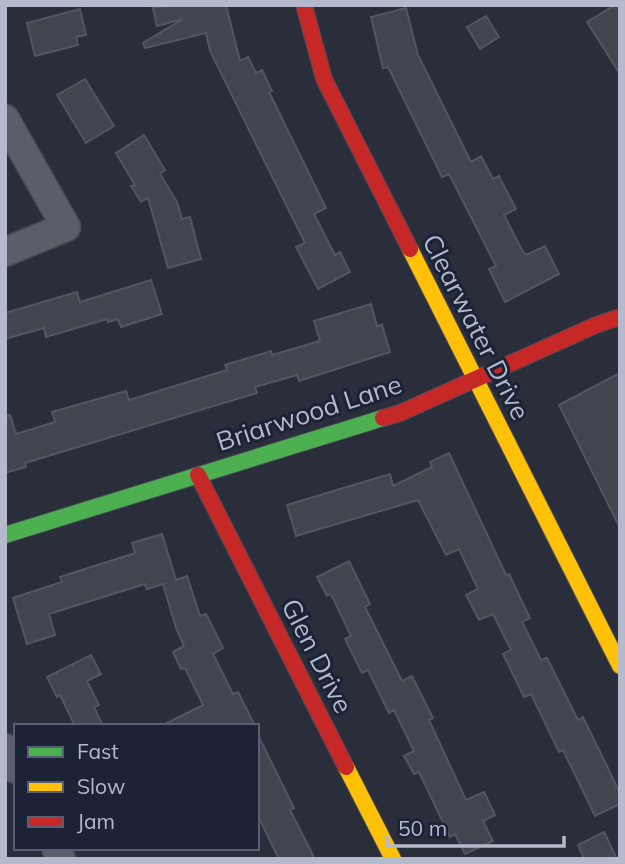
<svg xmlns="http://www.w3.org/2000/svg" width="625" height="864" font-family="Mulish,sans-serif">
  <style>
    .building { fill: #424550; stroke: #525662; stroke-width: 2 }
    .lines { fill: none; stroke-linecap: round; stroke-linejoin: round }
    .street-casing { stroke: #464a54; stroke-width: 31 }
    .fast-casing { stroke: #464a54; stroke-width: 18 }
    .slow-casing { stroke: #464a54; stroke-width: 18 }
    .jam-casing { stroke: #464a54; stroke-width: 18 }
    .street { stroke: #5b5e68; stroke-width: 28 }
    .fast { stroke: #4caf50; stroke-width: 16 }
    .slow { stroke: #ffc107; stroke-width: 16 }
    .jam { stroke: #c62828; stroke-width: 16 }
    .labels { text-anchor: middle; stroke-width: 6; stroke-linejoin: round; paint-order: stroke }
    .street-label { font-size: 26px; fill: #b4b9cc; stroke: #1c2337 }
  </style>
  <rect width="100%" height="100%" fill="#2a2e3b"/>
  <!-- building -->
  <path class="building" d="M166,5H226L240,61L248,57L256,73L262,70L272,91L269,92L326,208L314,214L335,255L340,252L350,272L318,289L296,247L305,243L210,51L206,33L145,48L143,43L183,19L157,26L153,8Z
    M615,5H620V74L587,22Z
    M406,8L418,55L471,162L481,156L493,179L499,176L516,209L504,215L523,252L526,255L545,246L559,274L505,302L489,269L496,266L449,174L442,177L388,67L383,68L371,17Z
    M80,9L86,35L76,37L78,45L35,56L27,23Z
    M486,16L499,37L480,49L467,27Z
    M85,79L114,126L86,143L57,95Z
    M144,135L165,170L160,174L177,202L182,219L190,217L201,259L168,268L148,198L141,202L131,186L135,185L116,153Z
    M151,280L162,314L121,327L118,319L108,322L107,319L46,337L44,328L5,339V313L77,292L80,302Z
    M371,304L377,326L382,325L390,352L299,381L297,375L255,387L257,393L25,463L26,467L5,473V416L10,415L16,434L55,422L52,412L126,391L129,400L227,370L225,365L271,351L272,355L320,341L314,321Z
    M620,373V528L559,405Z
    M449,453L506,575L509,574L530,618L522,622L541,660L547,658L578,720L583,717L620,793V804L595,816L563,750L559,752L531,694L524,697L503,654L511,650L493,614L479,620L466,595L478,589L459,549L446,555L418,500L296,536L287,505L390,474L393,486L432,467L430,462Z
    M162,534L176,580L187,576L200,616L206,614L223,648L213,654L233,694L238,692L255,726H161L203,705L185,668L181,669L173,652L184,646L176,628L163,584L147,589L145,584L49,614L55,635L27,644L13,598L62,582L60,577L135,553L132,543Z
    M349,561L370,604L365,607L402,681L412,676L433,718L429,720L466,800L484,792L495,815L483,821L493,841L465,854L455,834L450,837L419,772L414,774L404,756L414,751L394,710L389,713L368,670L362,673L345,639L351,636L331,594L327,596L317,577Z
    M91,655L101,674L87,681L99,705L94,707L103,726H75L60,695L57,697L47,677Z
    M257,733L294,808L290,810L315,859H279L257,814Z
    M604,832L617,859H584L578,845Z"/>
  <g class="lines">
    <!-- street casing -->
    <g class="street-casing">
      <path id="street" d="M5,119L66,227L5,252
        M5,748L16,769
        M56,848L61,859"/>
    </g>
    <!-- fast casing -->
    <g class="fast-casing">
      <path id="fast" d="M5,535L383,418"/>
    </g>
    <!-- slow casing -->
    <g class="slow-casing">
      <path id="slow" d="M410,249L620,666
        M346,767L393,859"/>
    </g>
    <!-- jam casing -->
    <g class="jam-casing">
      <path id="jam" d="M304,5L324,79L410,249
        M383,418L400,413L596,325L620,317
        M198,475L346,767"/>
    </g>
    <!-- street -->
    <use href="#street" class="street"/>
    <!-- fast -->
    <use href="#fast" class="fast"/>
    <!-- slow -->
    <use href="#slow" class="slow"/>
    <!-- jam -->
    <use href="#jam" class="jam"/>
  </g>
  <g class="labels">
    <!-- street labels -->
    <g class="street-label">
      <text transform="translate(476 327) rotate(63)" y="9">Clearwater Drive</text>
      <text transform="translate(309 413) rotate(-18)" y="9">Briarwood Lane</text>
      <text transform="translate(317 656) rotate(63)" y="9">Glen Drive</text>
    </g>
  </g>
  <!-- border -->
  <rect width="625" height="864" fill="none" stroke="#b4b9cc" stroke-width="14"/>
  <!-- legend -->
  <rect x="14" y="724" width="245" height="126" fill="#1c2337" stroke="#595f73" stroke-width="2"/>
  <rect x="28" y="747" width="35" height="10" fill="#4caf50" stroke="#595f73" stroke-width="2"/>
  <text x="77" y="759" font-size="21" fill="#b4b9cc">Fast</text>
  <rect x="28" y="782" width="35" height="10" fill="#ffc107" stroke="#595f73" stroke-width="2"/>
  <text x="77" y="794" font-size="21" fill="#b4b9cc">Slow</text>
  <rect x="28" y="817" width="35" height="10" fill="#c62828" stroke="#595f73" stroke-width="2"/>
  <text x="77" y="829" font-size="21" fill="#b4b9cc">Jam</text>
  <!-- scale -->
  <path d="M387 836v10h177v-10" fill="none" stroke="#b4b9cc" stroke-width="3.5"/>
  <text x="398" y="836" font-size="21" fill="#b4b9cc" stroke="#1c2337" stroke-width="5" paint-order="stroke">50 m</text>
</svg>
